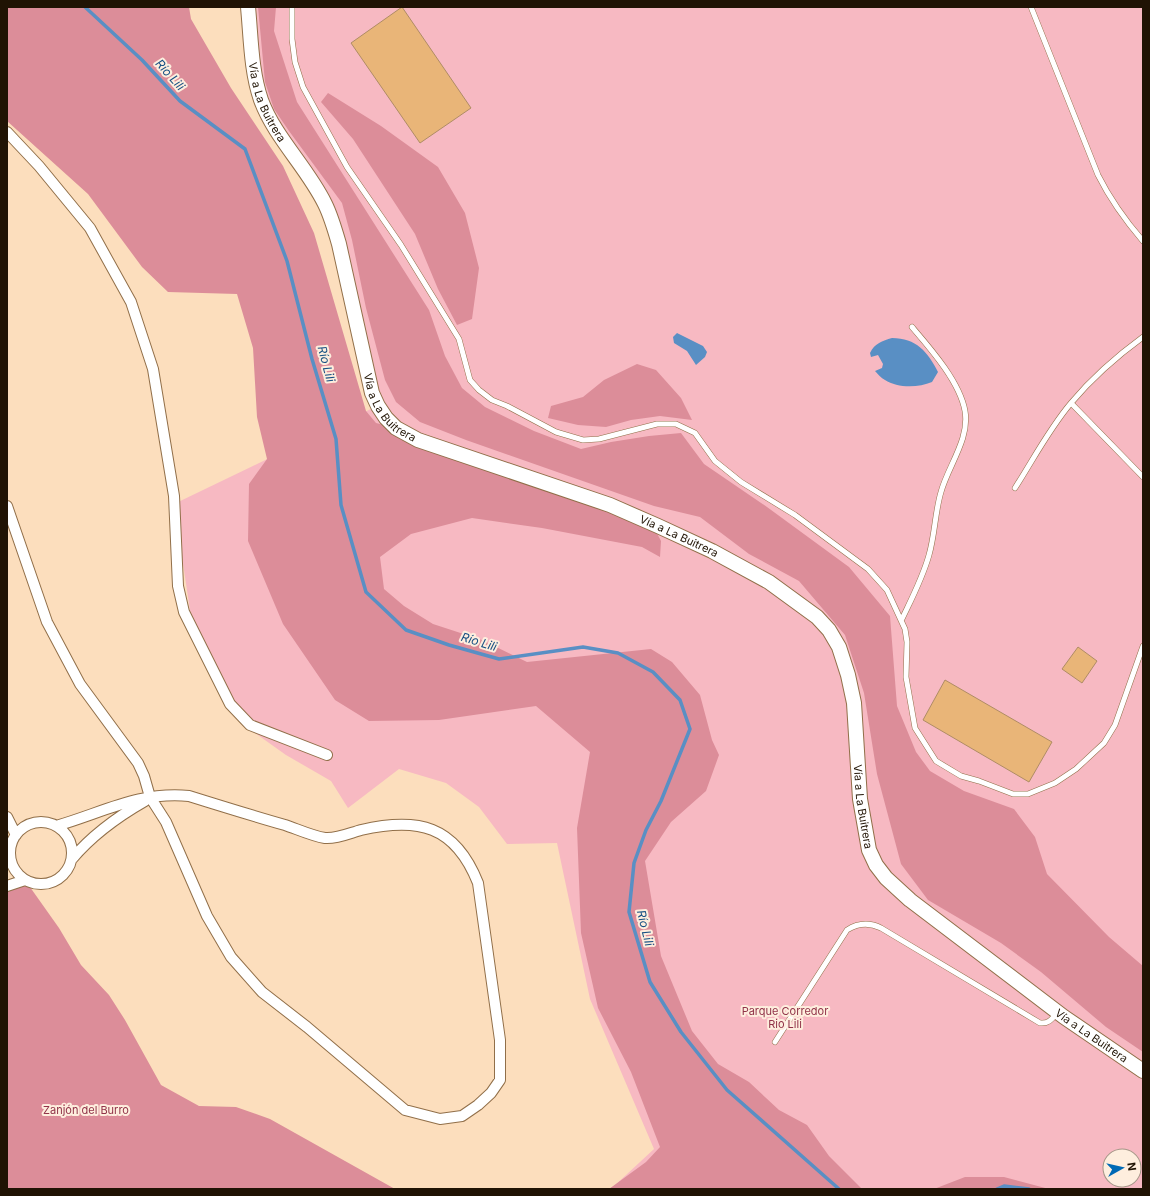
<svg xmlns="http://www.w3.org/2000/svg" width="1150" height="1196" font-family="Inter,sans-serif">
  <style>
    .green { fill: #f7b9c2; fill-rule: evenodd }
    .forest { fill: #dc8d99 }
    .water { fill: #598fc4 }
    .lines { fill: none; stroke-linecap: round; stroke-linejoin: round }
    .stream { stroke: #598fc4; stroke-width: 3.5 }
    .building { fill: #e9b578; stroke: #af8c65 }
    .lane-casing { stroke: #916f49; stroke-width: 6 }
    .street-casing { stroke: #916f49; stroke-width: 12 }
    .secondary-casing { stroke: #916f49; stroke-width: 16 }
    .lane { stroke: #fff; stroke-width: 5 }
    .street { stroke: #fff; stroke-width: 10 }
    .secondary { stroke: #fff; stroke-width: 14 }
    .labels { text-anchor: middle; stroke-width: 4; stroke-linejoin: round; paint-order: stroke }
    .street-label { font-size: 11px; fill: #201304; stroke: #feeede }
    .park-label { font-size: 11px; fill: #903248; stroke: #feeede }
    .water-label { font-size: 12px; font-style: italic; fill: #165083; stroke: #feeede }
  </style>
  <rect width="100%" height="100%" fill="#fcdebd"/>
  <!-- green -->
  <path class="green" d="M248,7H1143V1189H614L612,1188L654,1149L590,999L557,843L507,844L479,807L446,783L399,769L348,808L331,781L286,755L241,723L193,630L174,504L377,406L339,244L262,101ZM1110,1156H1134V1180H1110Z"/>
  <!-- forest -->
  <path class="forest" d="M7,7H189L191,19L231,88L283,166L314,233L366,411L376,423L396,428L652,524L661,541L660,557L642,547L542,528L472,518L411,534L380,557L384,589L404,606L433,624L482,640L527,662L651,649L672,662L700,695L712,740L719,755L706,791L671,822L645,861L661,956L692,1031L718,1064L749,1082L779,1110L807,1125L829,1156L862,1189H609L646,1162L660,1147L631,1072L598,1008L581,933L577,828L590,752L536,706L439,720L369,721L335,700L283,624L248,541L249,484L267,459L257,417L253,348L237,294L168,292L142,267L88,194L7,121Z
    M258,7H276L274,31L297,102L429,310L445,356L462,388L485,407L534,431L581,449L611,442L649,436L681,433L704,464L767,507L849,567L890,616L897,706L916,752L930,771L964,791L1014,809L1035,837L1047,874L1109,937L1143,966V1052L1106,1027L1041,972L1001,943L928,900L901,864L877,774L864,693L845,635L799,581L749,554L700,517L654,506L466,440L420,422L396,402L385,380L366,308L352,240L342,203L289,131L274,109L265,82Z
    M328,93L381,126L438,167L465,213L479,268L472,319L457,325L438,289L415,234L353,139L321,102Z
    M637,364L656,370L681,398L692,420L660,416L631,420L606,427L578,425L548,418L551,406L583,397L604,380Z
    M25,880L59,928L81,965L109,995L125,1020L161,1085L199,1106L236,1107L270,1119L395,1189H7V886Z
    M965,1177H1004L1049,1189H934Z"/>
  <!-- water -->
  <path class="water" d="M677,333L703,346L707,352L705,357L696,365L687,351L674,343L673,337Z
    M892,338C916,338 928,352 938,372L932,382C918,388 897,388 885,380C881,378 878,374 875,371L882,368L883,364L878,355L871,357L870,353C875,343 882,341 892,338Z"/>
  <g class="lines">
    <!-- stream -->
    <path class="stream" d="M85,7L142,60L180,101L245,149L287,261L312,359L336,439L341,505L366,592L406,630L449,645L499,659L583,647L618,653L653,672L680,700L690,729L661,801L646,830L634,863L629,912L650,982L681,1032L727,1090L839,1189
      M997,1189L1004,1186L1029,1189"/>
  </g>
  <!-- building -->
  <path class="building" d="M402,7L471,108L420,143L351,43Z
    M1078,647L1097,661L1082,683L1062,669Z
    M945,680L1052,742L1029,782L923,720Z"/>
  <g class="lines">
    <!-- lane casing -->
    <g class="lane-casing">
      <path id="lane" d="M292,7V39L295,62L303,87L347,167L401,245L459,339L470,380L479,390L492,400L507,406L556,432L583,440L599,439L657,424H676L695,433L715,461L741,482L795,515L868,569L887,590L905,629L907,642L906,677L915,728L936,761L961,776L979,781L1013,794H1028L1055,783L1076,769L1104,743L1115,725L1143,646
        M1031,7L1098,175C1111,201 1124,219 1143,241
        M1071,403L1143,477
        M1015,488C1033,460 1049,429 1071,403C1092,378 1117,356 1143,337
        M902,619C912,598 923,577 929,555C935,534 935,512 941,492C948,466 970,439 965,411C960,382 930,348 912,327
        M775,1042L847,930C858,923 869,922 881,928L1040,1023C1049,1024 1052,1019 1058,1012"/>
    </g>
    <!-- street casing -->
    <g class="street-casing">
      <path id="street" d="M7,132L39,166L90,228L131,302L153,369L174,496L178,586L184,612L230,704L250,725L327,755
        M7,506L47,622L80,684L138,763L144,776L150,797L166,822L207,916L231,957L262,992L307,1027L405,1110L440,1119L462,1116L478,1105L491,1093L500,1080V1040L478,883C455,825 418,817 361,830C350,833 337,839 325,838C312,836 297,829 285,825C253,816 221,806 189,796C139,791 102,813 56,826
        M7,817L16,835
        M10 853a31 31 0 1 1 62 0a31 31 0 1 1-62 0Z
        M72,859C93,834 117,817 145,801
        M7,886L25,880"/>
    </g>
    <!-- secondary casing -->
    <g class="secondary-casing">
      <g id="secondary">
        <path id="s1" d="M248,7C251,38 251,71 261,100C275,138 307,167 325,204C331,216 335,230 339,244L372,393L378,406L386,418L396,428L418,440L610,505L658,526L712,551L769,582L817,617L829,630L839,647L848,675L854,703L860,799L869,850L876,865L886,878L910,900L1064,1017L1143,1071"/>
      </g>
    </g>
    <!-- lane -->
    <use href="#lane" class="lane"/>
    <!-- street -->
    <use href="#street" class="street"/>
    <!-- secondary -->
    <use href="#secondary" class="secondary"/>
  </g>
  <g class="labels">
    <!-- street labels -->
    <g class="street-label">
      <text dy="4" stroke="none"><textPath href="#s1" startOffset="98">Vía a La Buitrera</textPath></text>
      <text dy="4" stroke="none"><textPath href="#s1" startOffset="434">Vía a La Buitrera</textPath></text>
      <text dy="4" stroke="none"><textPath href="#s1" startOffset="758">Vía a La Buitrera</textPath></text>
      <text dy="4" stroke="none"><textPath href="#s1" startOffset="1118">Vía a La Buitrera</textPath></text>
      <text dy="4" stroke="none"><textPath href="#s1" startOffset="1454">Vía a La Buitrera</textPath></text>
    </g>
    <!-- park labels -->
    <g class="park-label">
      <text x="785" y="1015">Parque Corredor<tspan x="785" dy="13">Rio Lili</tspan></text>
      <text x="86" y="1114">Zanjón del Burro</text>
    </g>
    <!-- water labels -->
    <g class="water-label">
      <text transform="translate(170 75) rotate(48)" y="4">Río Lili</text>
      <text transform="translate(326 364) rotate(75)" y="4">Río Lili</text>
      <text transform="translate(479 642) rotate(17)" y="4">Río Lili</text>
      <text transform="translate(645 928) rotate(76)" y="4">Río Lili</text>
    </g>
  </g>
  <!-- border -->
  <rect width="1150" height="1196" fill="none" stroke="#201304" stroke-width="16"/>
  <!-- north arrow -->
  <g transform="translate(1122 1168) rotate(82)"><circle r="19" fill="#feeede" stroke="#a59687"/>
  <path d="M0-3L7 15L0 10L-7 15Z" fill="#0069b5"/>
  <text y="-6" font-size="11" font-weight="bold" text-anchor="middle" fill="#201304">N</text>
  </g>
</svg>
